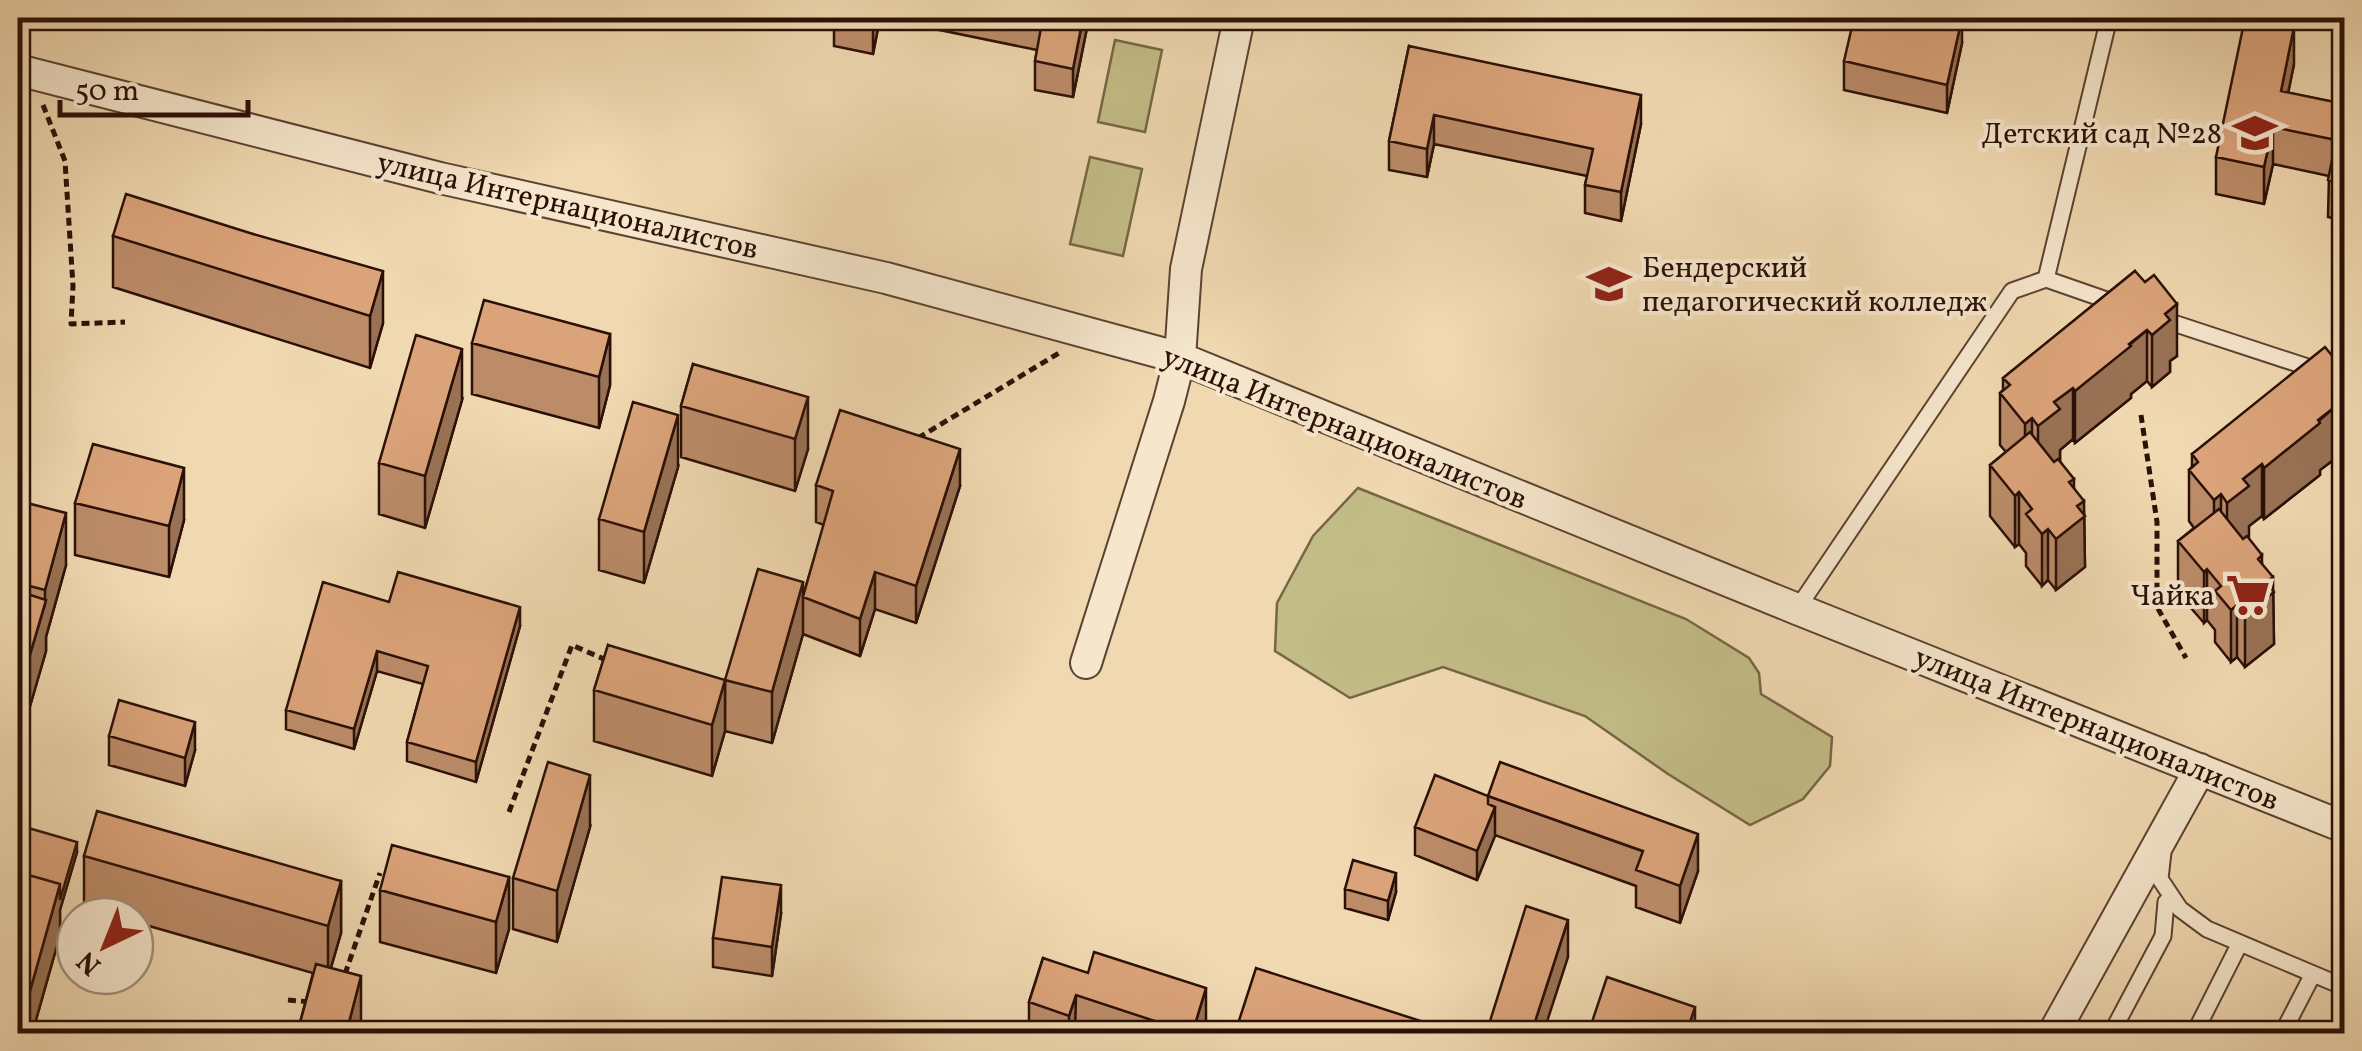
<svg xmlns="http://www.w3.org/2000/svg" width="2362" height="1051" font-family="Vollkorn,serif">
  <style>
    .green { fill: #c2bc86; stroke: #766646; stroke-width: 2.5 }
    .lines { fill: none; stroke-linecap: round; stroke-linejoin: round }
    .lane-casing { stroke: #5c4231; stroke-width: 19 }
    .street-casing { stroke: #5c4231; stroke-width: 34 }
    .path { stroke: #2b1007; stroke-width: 5; stroke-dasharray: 8 5; stroke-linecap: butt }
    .lane { stroke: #f5e6cc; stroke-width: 15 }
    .street { stroke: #f5e6cc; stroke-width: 30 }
    .wall { fill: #bc8c69; stroke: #2b1007; stroke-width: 2.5 }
    .shaded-wall { fill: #997255; stroke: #2b1007; stroke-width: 2.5 }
    .building { fill: #dba37a; stroke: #2b1007; stroke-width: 2.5 }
    .labels { text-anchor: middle; stroke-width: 8; stroke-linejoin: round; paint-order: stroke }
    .poi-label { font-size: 30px; fill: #2b1007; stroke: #f5e6cc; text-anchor: end }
    .street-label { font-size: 30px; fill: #2b1007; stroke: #f5e6cc }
  </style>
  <rect width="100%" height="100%" fill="#f0d8b0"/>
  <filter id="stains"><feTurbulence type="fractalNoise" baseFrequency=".002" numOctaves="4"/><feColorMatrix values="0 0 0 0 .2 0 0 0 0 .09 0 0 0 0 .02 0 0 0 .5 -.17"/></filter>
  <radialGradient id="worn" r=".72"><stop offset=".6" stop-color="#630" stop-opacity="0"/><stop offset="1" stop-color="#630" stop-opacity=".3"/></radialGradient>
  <!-- green -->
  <path class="green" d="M1115,40L1162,50L1145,132L1098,122Z
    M1090,157L1142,169L1123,256L1070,244Z
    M1358,488L1686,619L1749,658L1759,673L1761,694L1832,737L1830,766L1803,799L1750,825L1668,774L1585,716L1443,667L1350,698L1275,651L1277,603L1313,536Z"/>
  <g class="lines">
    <!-- lane casing -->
    <g class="lane-casing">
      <path id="lane" d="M2046,279L2109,18
        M2158,318L2344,379
        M1797,609L2012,291L2046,279L2118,304
        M2163,852L2160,879L2180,909L2207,929L2344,987
        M2111,1034L2163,936L2166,902L2172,897
        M2194,1034L2240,943
        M2282,1034L2313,974"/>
    </g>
    <!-- street casing -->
    <g class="street-casing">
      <path id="street" d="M18,70L440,178L886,278L1180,358L1797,609L2344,827
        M1086,663L1169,401L1180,358L1186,269L1239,18
        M2053,1034L2200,769"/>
    </g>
    <!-- path -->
    <path class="path" d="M43,105L65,161L73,286L71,324L125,322
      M2141,415L2157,522V607L2186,658
      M918,438L1059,353
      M509,812L572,645L606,660
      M345,974L380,873
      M288,1000L311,1002"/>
    <!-- lane -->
    <use href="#lane" class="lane"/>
    <!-- street -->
    <use href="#street" class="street"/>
  </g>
  <!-- wall -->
  <path class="wall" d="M834,18H880L873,54L834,46Z
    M881,18H1089L1073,97L1035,90V61L1037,50Z
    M1962,43L1947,113L1844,90V61Z
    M1409,46L1641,124L1621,221L1585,213V185L1587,176L1434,144L1427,177L1389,170V141Z
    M2294,64L2288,93L2344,104V102V221L2328,217L2329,176L2273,164L2264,204L2216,194V157Z
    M253,234L383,323L370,368L113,287V236Z
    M2135,271L2177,356L2170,361V372L2152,387L2147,381L2131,394V398L2075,443L2073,439L2060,450V461L2074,488L2084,514L2085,567L2056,590L2048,580L2042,586L2026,566V553L2019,544L2015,547L1990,516V465L2006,452L2000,445V393L2003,390V378Z
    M610,334V385L599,428L472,394V343Z
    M2342,351L2341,463L2336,458L2320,470V475L2264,519L2262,516L2249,526L2248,537L2262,564L2273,591L2274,644L2245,667L2237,657L2231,662L2215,642V630L2207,620L2204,623L2178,593V541L2194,528L2189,521V470L2192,467V454Z
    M693,364L808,449L795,491L681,457V406Z
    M462,400L425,528L379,514V463Z
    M678,467L644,583L599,570V519Z
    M816,485L960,486L916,623L875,609L860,656L803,634L772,743L725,731V680L803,596L824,525L816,522Z
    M75,503L184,520L169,577L75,555Z
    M18,538L66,565L46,637V651L19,744Z
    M389,602L520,626L476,782L407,761V742L423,684L377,671L354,749L286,729V710Z
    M2344,607V706L2339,699L2337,689V623L2342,619V609Z
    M608,645L725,731L712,776L594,741V690Z
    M109,736L195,750L185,786L109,765Z
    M1488,796L1698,871L1680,923L1636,907V886L1495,835L1477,880L1415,855V827Z
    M18,825L77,852L60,910V935L32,1034H18Z
    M590,827L557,942L513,929V878Z
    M84,856L341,881V933L331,968L361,1028L360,1034H297L313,973L135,922V916H115L84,907Z
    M509,877V929L496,973L380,942V890Z
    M1345,889L1396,892L1388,920L1345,908Z
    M781,914L772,976L713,967V938Z
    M1043,958L1206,1024L1235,1033L1461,1034H1029V1002Z"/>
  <!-- shaded-wall -->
  <path class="shaded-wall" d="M874,18H880L873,54V25Z
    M1083,18H1089L1073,97V69Z
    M1962,18V43L1947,113V85Z
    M2294,27V64L2281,128V91Z
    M1641,95V124L1621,221V192Z
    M1434,115V144L1427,177V149Z
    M2273,127V164L2264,204V167Z
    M21,255V284L18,297V268Z
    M383,271V323L370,368V316Z
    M2177,304V356L2170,361V372L2152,387V335L2165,314Z
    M2147,330V381L2131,394V398L2075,443V391Z
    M610,334V385L599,428V377Z
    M462,349V400L425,528V476Z
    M22,363V392L18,407V379Z
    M2073,388V439L2060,450V461L2038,478V426L2054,402Z
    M808,397V449L795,491V439Z
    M2336,406V458L2320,470V475L2264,519V468Z
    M2344,409V460L2341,463V412Z
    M678,415V467L644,583V532Z
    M2032,418V470L2025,475V424Z
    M960,449V486L916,623V586Z
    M2262,464V516L2249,526V537L2227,554V503L2243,479Z
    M184,468V520L169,577V526Z
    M2074,479V525L2077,506L2084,501L2085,567L2056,590V539L2069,482Z
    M2019,492V544L2015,547V496Z
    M2221,494V546L2214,552V500Z
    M66,513V565L46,637V651L19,744V692L45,604V590Z
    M2048,529V580L2042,586V534Z
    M2262,555V601L2266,582L2273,577L2274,644L2245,667V615L2258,559Z
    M2207,569V620L2204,623V572Z
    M875,572V609L860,656V619Z
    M803,582V634L772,743V692Z
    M2237,605V657L2231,662V610Z
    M520,607V626L476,782V762Z
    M377,651V671L354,749V729Z
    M725,680V731L712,776V725Z
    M195,722V750L185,786V758Z
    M590,775V827L557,942V891Z
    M1495,807V836L1477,880V851Z
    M1698,834V871L1680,923V886Z
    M77,842V852L60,910V935L32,1034H28V998L60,884Z
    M1396,873V892L1388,920V901Z
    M509,877V929L496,973V922Z
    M341,881V933L328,977V926Z
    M781,885V914L772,976V947Z
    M1568,920V957L1543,1034H1531Z
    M361,976V1028L360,1034H346Z
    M1206,988V1025L1196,1021Z
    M1076,995L1075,1034H1069V1016Z
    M1695,1007V1034H1686Z"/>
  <!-- building -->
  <path class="building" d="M834,18H874L873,25Z
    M1019,18H1083L1073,69L1035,61L1042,22Z
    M1854,18H1962L1947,85L1844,61Z
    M2245,18L2294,27L2281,91L2344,104V102V184L2328,180L2336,140L2273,127L2264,167L2216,157Z
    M1409,46L1641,95L1621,192L1585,185L1593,149L1434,115L1427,149L1389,141Z
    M126,194L253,234L383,271L370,316L113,236Z
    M2135,271L2145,282L2154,275L2177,304L2165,314L2170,320L2152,335L2147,330L2129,344L2131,346L2075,391L2073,388L2054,402L2060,409L2038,426L2032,418L2025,424L2000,393L2010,385L2003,378Z
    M484,300L610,334L599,377L472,343Z
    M416,335L462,349L425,476L379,463Z
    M2325,347L2334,358L2342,351L2344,354V409L2341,412L2336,406L2318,420L2320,423L2264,468L2262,464L2243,479L2249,486L2227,503L2221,494L2214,500L2189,470L2198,462L2192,454Z
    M18,362L22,363L18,379Z
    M693,364L808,397L795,439L681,406Z
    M633,402L678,415L644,532L599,519Z
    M840,410L960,449L916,586L875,572L860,619L803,597L833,491L816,485Z
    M2030,432L2054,462L2058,459L2074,479L2069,482L2084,501L2077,506L2085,516L2056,539L2048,529L2042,534L2026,514L2032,509L2019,492L2015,496L1990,465Z
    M93,444L184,468L169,526L75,503Z
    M27,503L66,513L45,590L18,583V538Z
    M2219,509L2243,539L2247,536L2262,555L2258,559L2273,577L2266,582L2274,592L2245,615L2237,605L2231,610L2215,591L2221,586L2207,569L2204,572L2178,541Z
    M758,569L803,582L772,692L725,680Z
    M398,572L520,607L476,762L407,742L428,666L377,651L354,729L286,710L323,582L389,602Z
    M18,591L46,600L19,692H18Z
    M2344,617V639L2339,632L2343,629L2337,623Z
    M608,645L725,680L712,725L594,690Z
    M119,700L195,722L185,758L109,736Z
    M548,762L590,775L557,891L513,878Z
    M1500,762L1698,834L1680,886L1636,870L1643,851L1488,796Z
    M1435,775L1488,796V804L1495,807L1477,851L1415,827Z
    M97,811L341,881L328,926L84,856Z
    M18,825L77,842L60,900V884L18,872Z
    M392,845L509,877L496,922L380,890Z
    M1353,860L1396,873L1388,901L1345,889Z
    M18,872L60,884L28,998L18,996Z
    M722,877L781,885L772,947L713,938Z
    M1526,906L1568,920L1531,1034H1486Z
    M1094,952L1206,988L1196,1021L1235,1033L1256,968L1461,1034H1194L1076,995L1069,1016L1029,1002L1043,958L1088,973Z
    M316,964L361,976L346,1034H297Z
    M1607,977L1695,1007L1686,1034H1588Z"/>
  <!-- icons -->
  <defs>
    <g id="school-bare" transform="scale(3.45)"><path d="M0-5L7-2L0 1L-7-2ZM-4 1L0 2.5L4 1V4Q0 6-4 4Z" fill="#8f2418" stroke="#f5e6cc" stroke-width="2.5" paint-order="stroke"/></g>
    <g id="supermarket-bare" transform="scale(3.45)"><path d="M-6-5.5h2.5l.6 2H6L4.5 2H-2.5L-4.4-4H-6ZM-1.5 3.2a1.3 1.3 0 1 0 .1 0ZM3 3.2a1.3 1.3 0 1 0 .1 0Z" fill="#8f2418" stroke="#f5e6cc" stroke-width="2.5" paint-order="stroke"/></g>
  </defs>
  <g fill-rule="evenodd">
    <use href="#school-bare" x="2255" y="133"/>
    <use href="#school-bare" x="1609" y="284"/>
    <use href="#supermarket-bare" x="2248" y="595"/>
  </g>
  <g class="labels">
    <!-- poi labels -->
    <g class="poi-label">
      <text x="2222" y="143">Детский сад №28</text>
      <text x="1642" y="277" text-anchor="start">Бендерский<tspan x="1642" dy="34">педагогический колледж</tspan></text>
      <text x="2215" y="605">Чайка</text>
    </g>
    <!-- street labels -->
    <g class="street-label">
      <text transform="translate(568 205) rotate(13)" y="10">улица Интернационалистов</text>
      <text transform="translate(1345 427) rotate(22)" y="10">улица Интернационалистов</text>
      <text transform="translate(2097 728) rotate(22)" y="10">улица Интернационалистов</text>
    </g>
  </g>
  <!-- margin -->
  <rect width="2362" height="1051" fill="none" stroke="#f0d8b0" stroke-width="60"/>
  <rect x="20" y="20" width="2322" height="1011" fill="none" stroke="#2b1007" stroke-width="5"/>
  <rect x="30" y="30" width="2302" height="991" fill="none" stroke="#2b1007" stroke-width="2.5"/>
  <!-- north arrow -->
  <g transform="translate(105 946) rotate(223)"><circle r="48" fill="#f5e6cc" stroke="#a4907d" stroke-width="2.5"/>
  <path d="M0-8L18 38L0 25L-18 38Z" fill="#8f2418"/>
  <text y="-15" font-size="28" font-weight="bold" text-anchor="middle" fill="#2b1007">N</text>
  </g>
  <!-- scale -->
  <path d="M60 100v15h188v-15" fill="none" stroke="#2b1007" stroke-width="5"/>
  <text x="75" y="100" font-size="30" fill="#2b1007" stroke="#f5e6cc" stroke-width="8" paint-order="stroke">50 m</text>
  <rect width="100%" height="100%" filter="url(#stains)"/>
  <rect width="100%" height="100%" fill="url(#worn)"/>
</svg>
